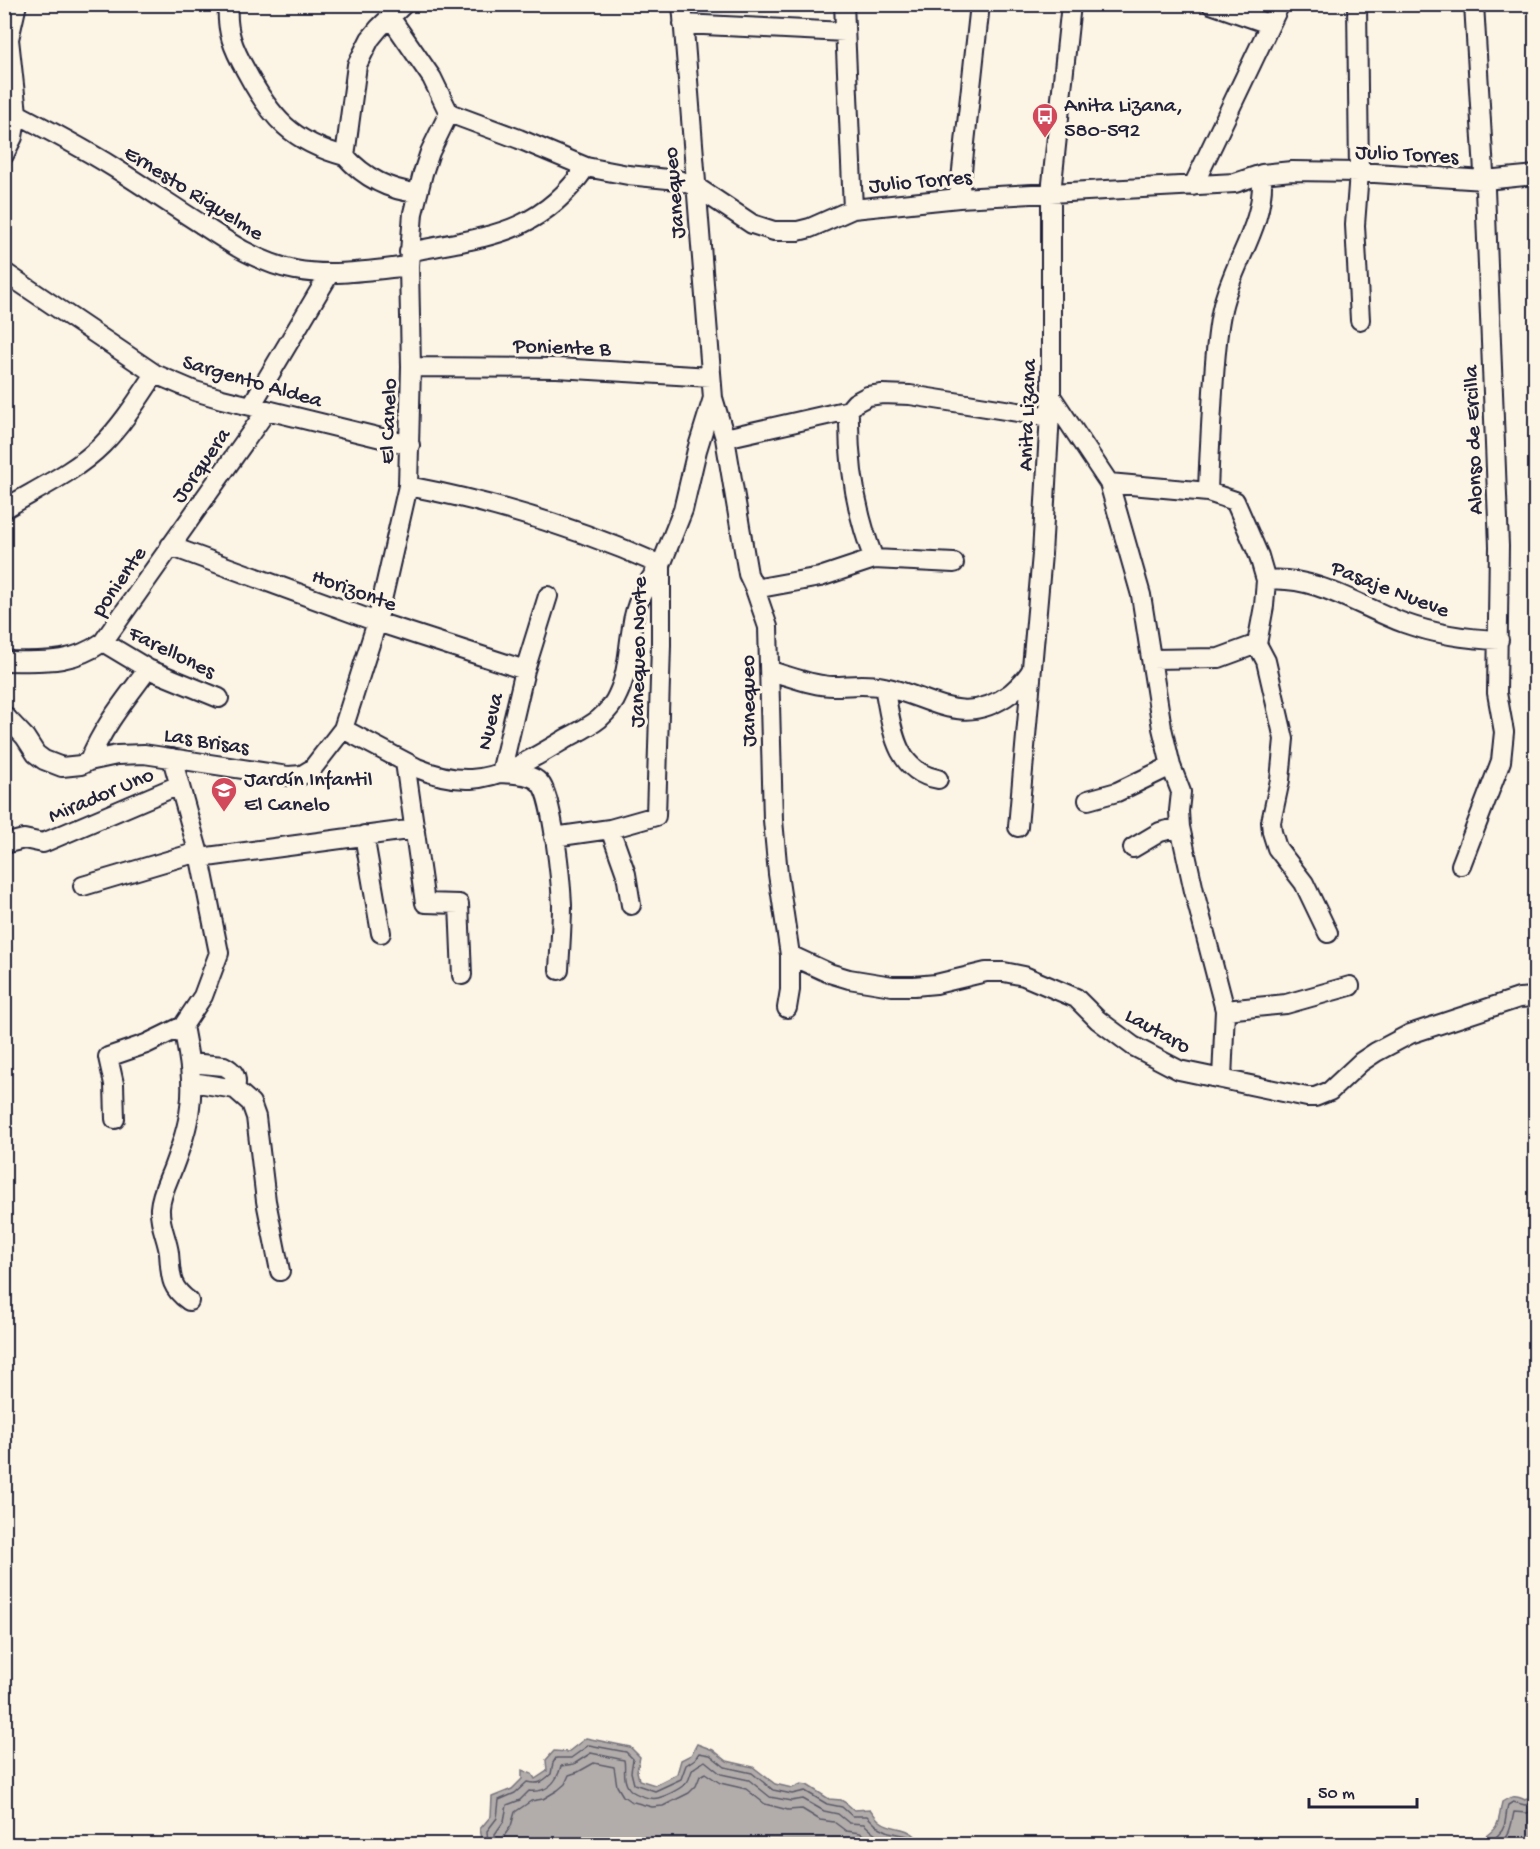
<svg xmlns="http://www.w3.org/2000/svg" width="1540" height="1849" font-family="'Gochi Hand',sans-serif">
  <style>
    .water { fill: #b2adab; stroke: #78757e; stroke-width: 1.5 }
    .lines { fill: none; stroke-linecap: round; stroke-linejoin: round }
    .shore { stroke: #5c5a68; stroke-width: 1.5 }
    .minor-casing { stroke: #22223b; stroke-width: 22 }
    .minor { stroke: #fcf5e5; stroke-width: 18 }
    .labels { text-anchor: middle; stroke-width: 6; stroke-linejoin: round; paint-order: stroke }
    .poi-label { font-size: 22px; fill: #22223b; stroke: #fcf5e5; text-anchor: start }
    .street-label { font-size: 22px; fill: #22223b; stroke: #fcf5e5 }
  </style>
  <rect width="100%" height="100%" fill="#fcf5e5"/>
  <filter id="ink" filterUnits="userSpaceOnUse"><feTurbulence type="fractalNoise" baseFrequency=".0167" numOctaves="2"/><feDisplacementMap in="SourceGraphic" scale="12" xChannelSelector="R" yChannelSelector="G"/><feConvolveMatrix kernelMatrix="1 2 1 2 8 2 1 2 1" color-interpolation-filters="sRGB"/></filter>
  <g filter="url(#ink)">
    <!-- water -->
    <path class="water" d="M586,1738L630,1747L640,1757L637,1771L639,1780L655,1785L677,1774L681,1760L691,1755L697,1744L713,1750L727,1761L753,1767L775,1784L792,1788L801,1784L807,1785L829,1799L841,1800L846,1803L854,1810L870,1809C873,1813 876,1818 880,1821C893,1831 904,1824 919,1839L929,1837L932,1844H483L480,1829L491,1816L492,1797L512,1789L522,1779V1770L532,1774L535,1779L547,1771L546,1760L554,1751L568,1752Z
      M1535,1795V1844H1482L1483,1838C1501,1826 1498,1821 1502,1802C1511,1796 1515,1795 1525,1800Z"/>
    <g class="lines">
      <!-- shore -->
      <path class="shore" d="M488,1844L487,1831L497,1818L499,1800L515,1793L527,1782C539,1785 542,1782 551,1774L553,1763L556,1758H571L589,1745L626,1752L633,1759L631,1772L634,1784L655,1791L681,1779L686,1765L695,1759L699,1753L710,1755L725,1767L752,1773L773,1790L792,1794L805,1791L827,1804L842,1807L852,1816H867L877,1826L889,1832L908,1836L919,1844
        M496,1844L495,1834L504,1821L507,1805L520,1800L529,1791C547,1793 557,1782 561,1766L574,1764L591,1753L624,1760C626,1768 622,1778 628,1787C632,1794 650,1800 658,1798C666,1796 678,1790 684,1785C691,1781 689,1774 693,1769C696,1766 702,1763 705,1761L721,1774L749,1780L770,1797L791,1801L803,1799L824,1811L838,1814L849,1823L864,1824C870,1830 877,1836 886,1839C893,1841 900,1841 906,1844
        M505,1844L504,1836L511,1826L515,1812L531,1801L543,1799L558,1790L565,1784L569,1775L578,1772L594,1763L614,1767L617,1786L623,1796L630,1801L652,1807L663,1806L689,1793L696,1786L700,1776L705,1773L720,1783L746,1789L765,1804L788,1810L802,1809L820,1820L834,1822L846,1831L860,1833L877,1844
        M1488,1844C1491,1839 1495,1839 1499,1834C1507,1827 1505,1815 1508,1805L1513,1802L1525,1805L1536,1802
        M1498,1844C1511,1836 1511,1825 1514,1812L1527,1813L1536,1810"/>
      <!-- minor casing -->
      <g class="minor-casing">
        <path id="minor" d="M228,4C226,31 233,48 246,71C271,118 292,142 345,156
          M844,4L853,209
          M1211,4L1269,24
          M1357,4L1359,172L1355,225L1360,320
          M390,17L432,78L449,113L519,139L586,167L628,175L678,180L695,186L752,224L774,231H798L810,228L853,209L959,198L1235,183L1262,174L1292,171L1359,172L1485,180L1536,175
          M683,24L845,32
          M4,107C41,126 78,145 113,167C142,185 171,205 201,224C231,244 259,263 295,270C332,277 372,270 409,266
          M4,155L13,137L17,113L9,39L17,4
          M345,156L357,65L370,39L379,28L404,4
          M345,156C365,178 388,190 417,193
          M1193,186L1280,4
          M959,198L980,4
          M409,252C484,236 538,237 586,167
          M4,272L155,374L195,391L222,399L410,445
          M411,367L557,368L711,377
          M1051,396L1109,483L1141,595L1162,728L1171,766L1181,792L1179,811L1180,827L1194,891L1225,1010L1222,1079
          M713,398L725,438L748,574L755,589L768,627L773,820L778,874L790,955V990L787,1008
          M251,406L330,273
          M849,410C848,462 855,511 874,559
          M725,438L849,410L855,403L868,396L882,394L910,395L1049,417
          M1109,483L1208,492L1235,501L1259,556L1266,580L1264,606L1257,644L1266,661L1284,739L1280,780L1271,822L1272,832L1277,848L1304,883L1328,933
          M408,486C497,503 578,528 661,565
          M1208,492C1209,459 1211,425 1213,391C1215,364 1216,336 1222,309C1233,260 1265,227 1262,174
          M4,509C37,489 75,472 102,445C123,424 139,398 155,374
          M170,546L377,622L525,670
          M1266,580C1316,575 1358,606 1404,623C1435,634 1466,639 1499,640
          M755,589L820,577L874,559L954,563
          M103,642L148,669L219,698
          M1151,659L1219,658L1257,644
          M4,661C43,661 69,665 103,642L267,410
          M770,671C790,676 812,686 833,686C850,686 866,683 884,687C932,697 963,729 1011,693C1019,686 1027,679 1032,669
          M884,687C892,724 893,771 938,779
          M4,715L25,737L36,754L44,760L62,767L81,765L89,761L117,755L144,754L288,776L302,775L312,769L343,729L377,622L408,486L411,367L409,266L413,213L423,173L430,152L449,113
          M343,729L417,768C434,775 452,780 471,779C505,777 538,755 567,738C578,732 589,727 599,719C607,712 614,704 618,694C628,673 628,649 632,627C635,603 646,583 661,565
          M89,761C103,726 126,699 148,669
          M405,762L425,903L459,904L462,975
          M501,773C513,774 531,773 540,783C553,796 561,884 562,905C562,927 560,949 559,970
          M501,773L525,670L548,596
          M1088,800L1117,792L1171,766
          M1018,827L1042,554L1051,396V193L1071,4
          M610,829L626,874L631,905
          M364,835L381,933
          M554,837L610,829L656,816L661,645V565L683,510L697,450L713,398L682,4
          M4,844L24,839L43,843L179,785
          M1133,848L1160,832L1180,827
          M200,858L415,829
          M1461,865L1501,761L1504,732L1497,693L1499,546L1485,189L1474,4
          M83,886L198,852
          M790,955L829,973L849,979L892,986H914L936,984L986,972H1004L1024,976L1076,998L1098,1020L1133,1046L1179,1070L1307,1097H1315L1330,1091L1361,1062L1376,1052L1410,1034L1519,998L1536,997
          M1225,1010L1286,1004L1350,986
          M183,1026C188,1053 194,1080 190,1107C188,1127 181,1146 174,1165C169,1179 161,1193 160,1208C159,1224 167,1238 169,1253C171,1275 169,1287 189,1301
          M190,1063L224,1066C234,1071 238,1078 235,1089
          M192,1082L235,1089L251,1103L256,1117L266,1201L280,1271
          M115,1119L114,1084L108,1057L146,1044L183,1026L203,996L219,953L200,858L172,758"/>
      </g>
      <!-- minor -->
      <use href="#minor" class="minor"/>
    </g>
  </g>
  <!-- icons -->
  <defs>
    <g id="bus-pin" transform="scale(1.35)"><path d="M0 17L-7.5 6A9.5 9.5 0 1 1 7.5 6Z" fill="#d1495b" stroke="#fcf5e5"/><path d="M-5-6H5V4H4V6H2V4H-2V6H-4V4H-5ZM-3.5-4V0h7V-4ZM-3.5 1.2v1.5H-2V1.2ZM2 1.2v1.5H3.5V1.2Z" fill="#fff"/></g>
    <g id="school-pin" transform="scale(1.35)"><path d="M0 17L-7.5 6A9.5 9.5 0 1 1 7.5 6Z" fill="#d1495b" stroke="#fcf5e5"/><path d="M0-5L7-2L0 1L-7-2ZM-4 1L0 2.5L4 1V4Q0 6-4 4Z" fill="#fff"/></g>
  </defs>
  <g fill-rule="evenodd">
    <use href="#bus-pin" x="1045" y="116"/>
    <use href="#school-pin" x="224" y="790"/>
  </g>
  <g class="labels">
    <!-- poi labels -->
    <g class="poi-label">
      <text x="1064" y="111">Anita Lizana,<tspan x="1064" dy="25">580-592</tspan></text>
      <text x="244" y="785">Jardín Infantil<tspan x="244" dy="25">El Canelo</tspan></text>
    </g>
    <!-- street labels -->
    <g class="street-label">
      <text transform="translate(1407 152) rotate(3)" y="8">Julio Torres</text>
      <text transform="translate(920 179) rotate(-5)" y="8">Julio Torres</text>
      <text transform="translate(195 191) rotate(32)" y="8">Ernesto Riquelme</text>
      <text transform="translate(672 193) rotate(-95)" y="8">Janequeo</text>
      <text transform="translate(562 345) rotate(2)" y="8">Poniente B</text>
      <text transform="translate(253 379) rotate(16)" y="8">Sargento Aldea</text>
      <text transform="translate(1025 415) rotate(-88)" y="8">Anita Lizana</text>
      <text transform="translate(386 421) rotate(-88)" y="8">El Canelo</text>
      <text transform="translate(1471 440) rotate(-92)" y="8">Alonso de Ercilla</text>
      <text transform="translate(199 464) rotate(-55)" y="8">Jorquera</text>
      <text transform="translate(117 580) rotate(-55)" y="8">poniente</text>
      <text transform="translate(1391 587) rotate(21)" y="8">Pasaje Nueve</text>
      <text transform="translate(355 588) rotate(20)" y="8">Horizonte</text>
      <text transform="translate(173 650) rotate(26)" y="8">Farellones</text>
      <text transform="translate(636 652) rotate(-89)" y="8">Janequeo Norte</text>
      <text transform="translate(746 701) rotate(-91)" y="8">Janequeo</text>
      <text transform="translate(488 721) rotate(-77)" y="8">Nueva</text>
      <text transform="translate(207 739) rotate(9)" y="8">Las Brisas</text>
      <text transform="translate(100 793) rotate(-23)" y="8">Mirador Uno</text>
      <text transform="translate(1159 1029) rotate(29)" y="8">Lautaro</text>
    </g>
  </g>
  <!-- margin -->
  <rect width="1540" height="1849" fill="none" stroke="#fcf5e5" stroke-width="24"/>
  <rect x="12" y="12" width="1516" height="1825" fill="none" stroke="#22223b" stroke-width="2" filter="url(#ink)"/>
  <!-- scale -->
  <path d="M1309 1798v9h108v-9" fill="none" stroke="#22223b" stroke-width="3"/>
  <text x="1318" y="1798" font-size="18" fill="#22223b" stroke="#fcf5e5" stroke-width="4.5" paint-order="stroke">50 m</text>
</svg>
